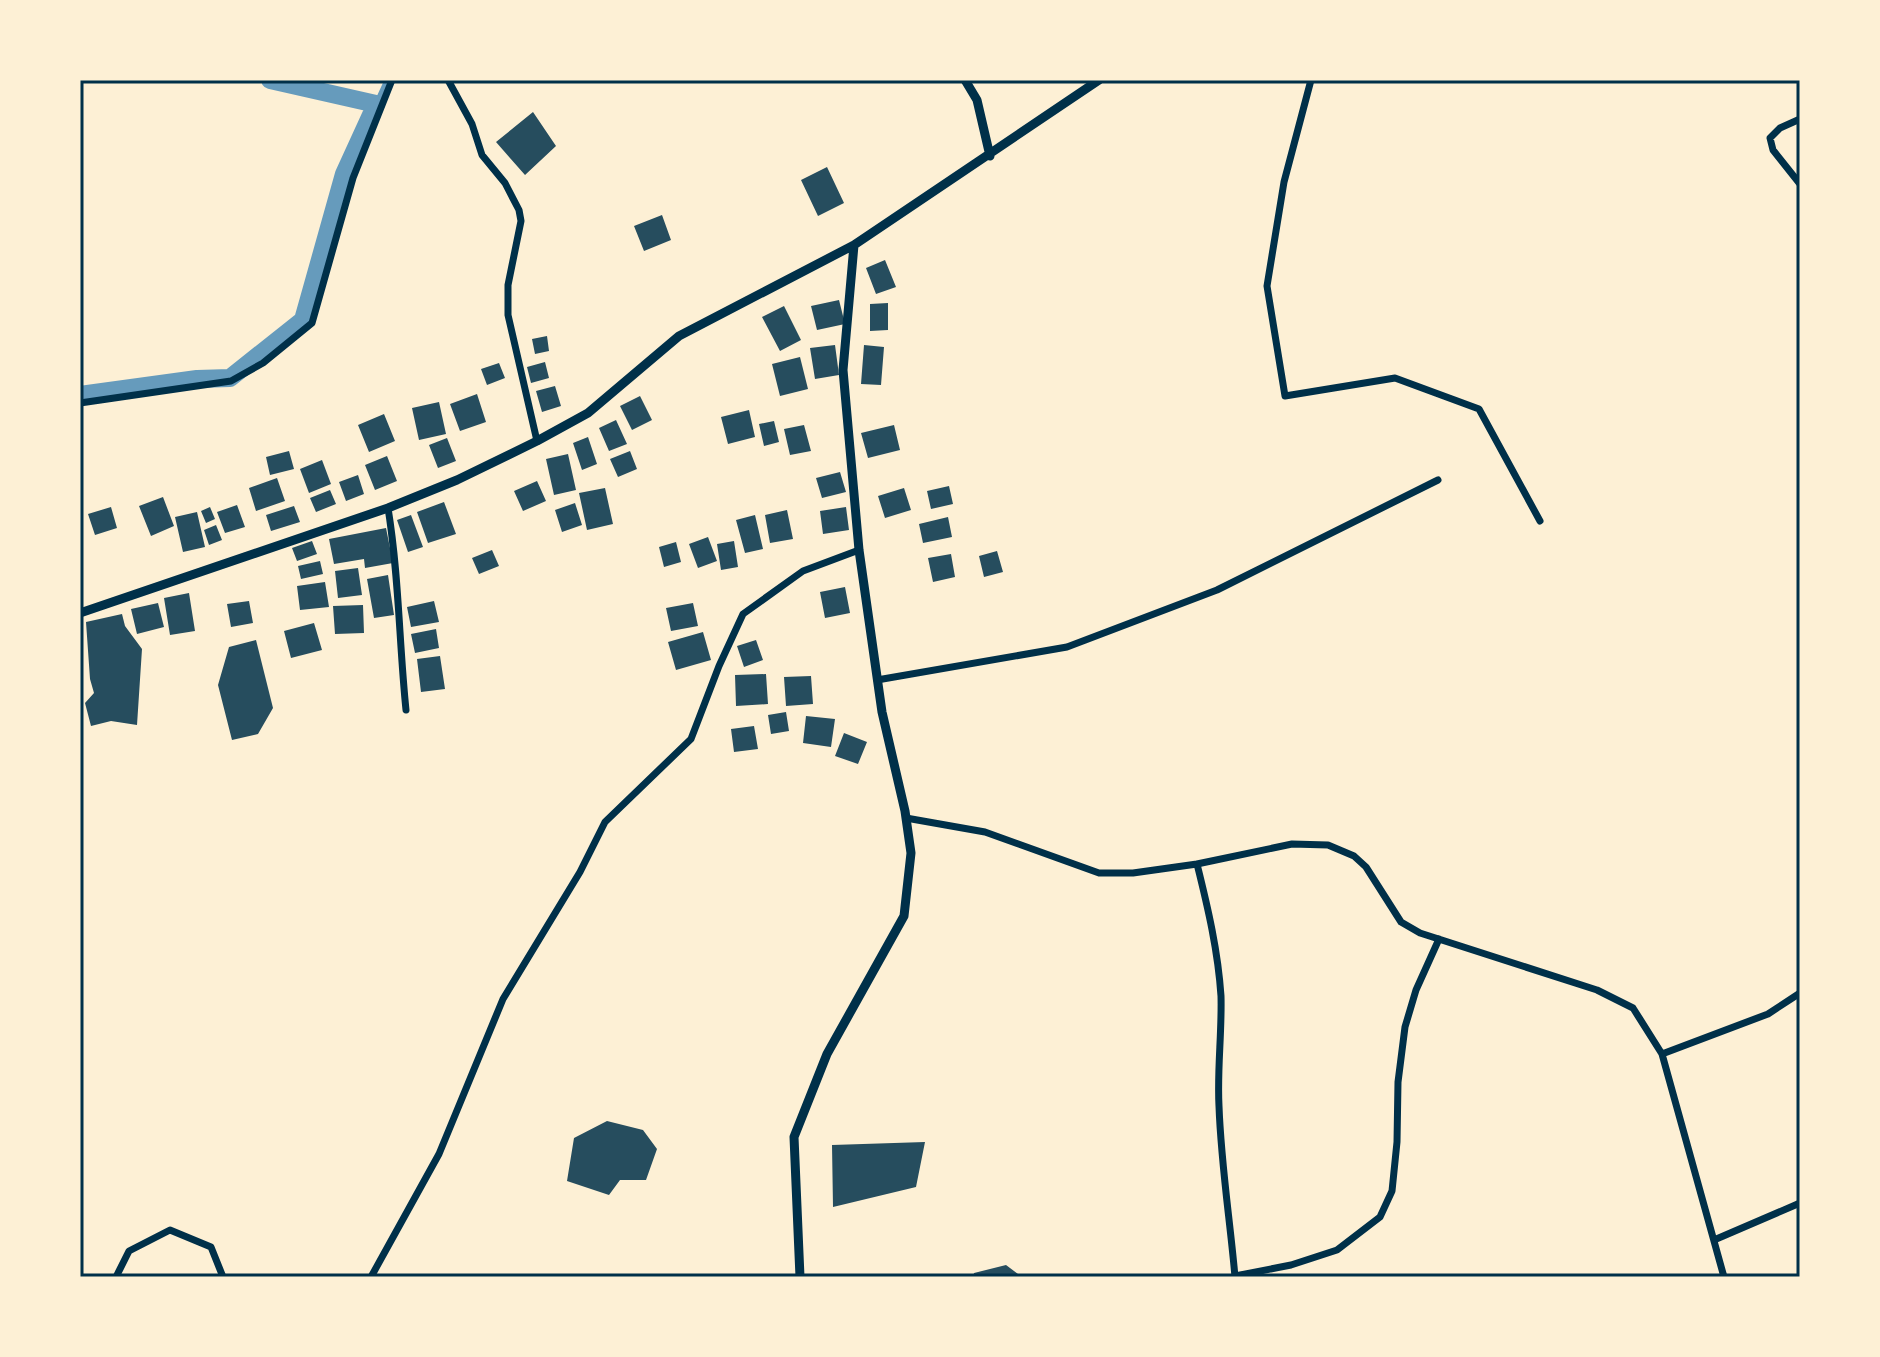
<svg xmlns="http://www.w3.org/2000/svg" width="1880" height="1357" font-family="Spectral,serif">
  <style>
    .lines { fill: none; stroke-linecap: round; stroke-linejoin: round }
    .stream { stroke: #669bbc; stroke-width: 5 }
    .canal { stroke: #669bbc; stroke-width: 18 }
    .building { fill: #264d5e }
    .minor { stroke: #003049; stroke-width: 7 }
    .tertiary { stroke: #003049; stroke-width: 9 }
    .neatline { fill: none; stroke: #003049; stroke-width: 3 }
  </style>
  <rect width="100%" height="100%" fill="#fdf0d5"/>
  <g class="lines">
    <!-- stream -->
    <path class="stream" d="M376,104L387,80"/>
    <!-- canal -->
    <path class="canal" d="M80,395L197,379L230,378L303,320L344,174L376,104L270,80"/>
  </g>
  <!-- building -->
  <path class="building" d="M533,112L556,146L525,175L496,142Z
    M827,167L844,203L818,216L801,180Z
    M662,215L671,240L644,251L634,226Z
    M885,260L896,287L876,294L866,268Z
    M839,300L845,324L817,330L811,306Z
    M888,303V330L870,331V304Z
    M784,306L801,340L780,351L762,317Z
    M547,336L549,351L535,354L532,339Z
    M835,345L839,375L815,379L810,348Z
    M864,345L884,347L881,385L861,384Z
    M800,357L808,389L780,396L772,364Z
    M545,362L549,378L531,383L527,367Z
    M499,363L505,378L487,385L481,369Z
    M555,386L561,406L542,412L536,391Z
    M477,394L486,422L460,431L450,404Z
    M640,396L652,420L632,430L620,406Z
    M439,402L446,434L419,440L412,408Z
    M749,410L755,437L728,444L721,417Z
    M384,414L395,441L369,452L358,425Z
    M616,420L627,444L609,451L599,428Z
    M774,421L779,442L764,446L759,424Z
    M804,425L811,451L790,455L784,429Z
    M894,425L900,450L868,458L861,433Z
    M588,437L597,464L582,470L573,443Z
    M447,438L456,461L438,468L429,445Z
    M289,451L294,469L270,475L266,457Z
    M630,451L637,469L618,477L610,459Z
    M568,454L576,490L554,495L546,459Z
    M387,456L397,481L375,490L365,465Z
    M322,460L331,484L309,493L300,469Z
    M840,472L846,492L822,498L816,478Z
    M358,475L364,494L346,501L339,482Z
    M277,478L285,501L256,511L249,488Z
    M537,481L546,501L523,511L514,491Z
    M949,486L953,504L931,509L927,491Z
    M605,488L613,524L587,530L579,493Z
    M904,488L911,510L885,518L878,496Z
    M330,490L336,504L316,512L310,498Z
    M163,497L174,526L151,536L139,506Z
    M444,502L456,534L428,543L417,512Z
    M575,503L582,525L562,532L555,510Z
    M237,505L245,527L225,533L217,512Z
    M294,506L300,522L271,531L266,515Z
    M111,507L117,528L95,535L88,514Z
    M210,507L215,519L206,523L201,511Z
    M846,507L849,530L823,534L820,511Z
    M787,510L793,539L770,543L765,515Z
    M197,512L205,547L183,552L175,517Z
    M411,515L423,547L408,552L397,520Z
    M755,515L763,549L745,553L736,520Z
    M948,517L952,537L923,543L919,524Z
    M216,525L222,540L209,545L204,530Z
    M386,528L393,563L365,568L364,559L334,564L329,539Z
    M708,537L717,561L698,568L689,544Z
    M312,541L317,554L297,561L292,548Z
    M734,541L738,567L721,570L717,544Z
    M676,542L681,562L664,567L659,547Z
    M492,550L499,566L479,574L472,558Z
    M997,551L1003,572L984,577L979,556Z
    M951,554L955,577L933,582L928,558Z
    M320,561L323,574L301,579L298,566Z
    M358,568L362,595L338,598L335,571Z
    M388,575L394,615L374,618L367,579Z
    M325,582L329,607L300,610L297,586Z
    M845,587L850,613L825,618L820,592Z
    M189,593L195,631L170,635L164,598Z
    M249,601L253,623L231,627L227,604Z
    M434,601L439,622L411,627L407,607Z
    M158,603L164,627L137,634L131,609Z
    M693,603L698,626L671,631L666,608Z
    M363,605L364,633L335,634L333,606Z
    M122,614L125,626L142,649L137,725L111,721L91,726L85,703L94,693L90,679L86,622Z
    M314,623L322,650L291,658L284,631Z
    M436,629L439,648L415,653L411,634Z
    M703,632L711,660L676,670L668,642Z
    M256,640L273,708L258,734L232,740L218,685L229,647Z
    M756,640L763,660L744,667L737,646Z
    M440,656L445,689L421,692L417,659Z
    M766,674L768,704L736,706L735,675Z
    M811,676L813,704L786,706L784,677Z
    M786,712L789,731L771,734L768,715Z
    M806,716L835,719L831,747L803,743Z
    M754,726L758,749L734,752L731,729Z
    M844,733L867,742L858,764L835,756Z
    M607,1121L643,1130L657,1149L646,1180H620L609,1195L567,1181L574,1138Z
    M925,1142L916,1187L833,1207L832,1145Z
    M1006,1265L1022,1277H973L974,1273Z"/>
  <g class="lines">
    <!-- minor -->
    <path class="minor" d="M448,80L472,124L482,155L505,183L519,210L521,221L508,285V315L537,441
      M1311,80L1284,182L1267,286L1285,396L1395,378L1479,409L1540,521
      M1800,119L1780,128L1770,138L1773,150L1800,184
      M80,403L231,381L263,363L312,323L353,178L392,80
      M388,508C399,575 399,642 406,710
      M877,680L1067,647L1217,590L1438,480
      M906,818L985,832L1099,873H1133L1197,864L1292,844L1328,845L1354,856L1366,867L1401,922L1420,933L1597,990L1633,1008L1662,1054L1724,1277
      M1197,864C1208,908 1218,951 1221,996C1222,1033 1217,1070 1219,1106C1221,1164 1230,1220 1235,1277
      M1662,1054L1768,1014L1800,993
      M1714,1240L1800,1203
      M1235,1276L1291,1265L1337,1250L1380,1217L1392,1191L1397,1142L1398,1082L1405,1027L1416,990L1439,939
      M116,1277L129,1251L170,1230L211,1247L223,1277
      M371,1277L439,1154L503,999L580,872L605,822L691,739L719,666L743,614L803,571L859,550"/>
    <!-- tertiary -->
    <path class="tertiary" d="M965,80L977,100L990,156
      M80,613L388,508L457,480L537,441L588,413L679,336L854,245L1099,80
      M800,1277L794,1137L827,1054L904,916L911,853L905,811L882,712L859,550L843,370L854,245"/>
  </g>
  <!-- border -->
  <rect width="1880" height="1357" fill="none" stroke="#fdf0d5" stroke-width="164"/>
  <rect x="82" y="82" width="1716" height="1193" class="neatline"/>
</svg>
